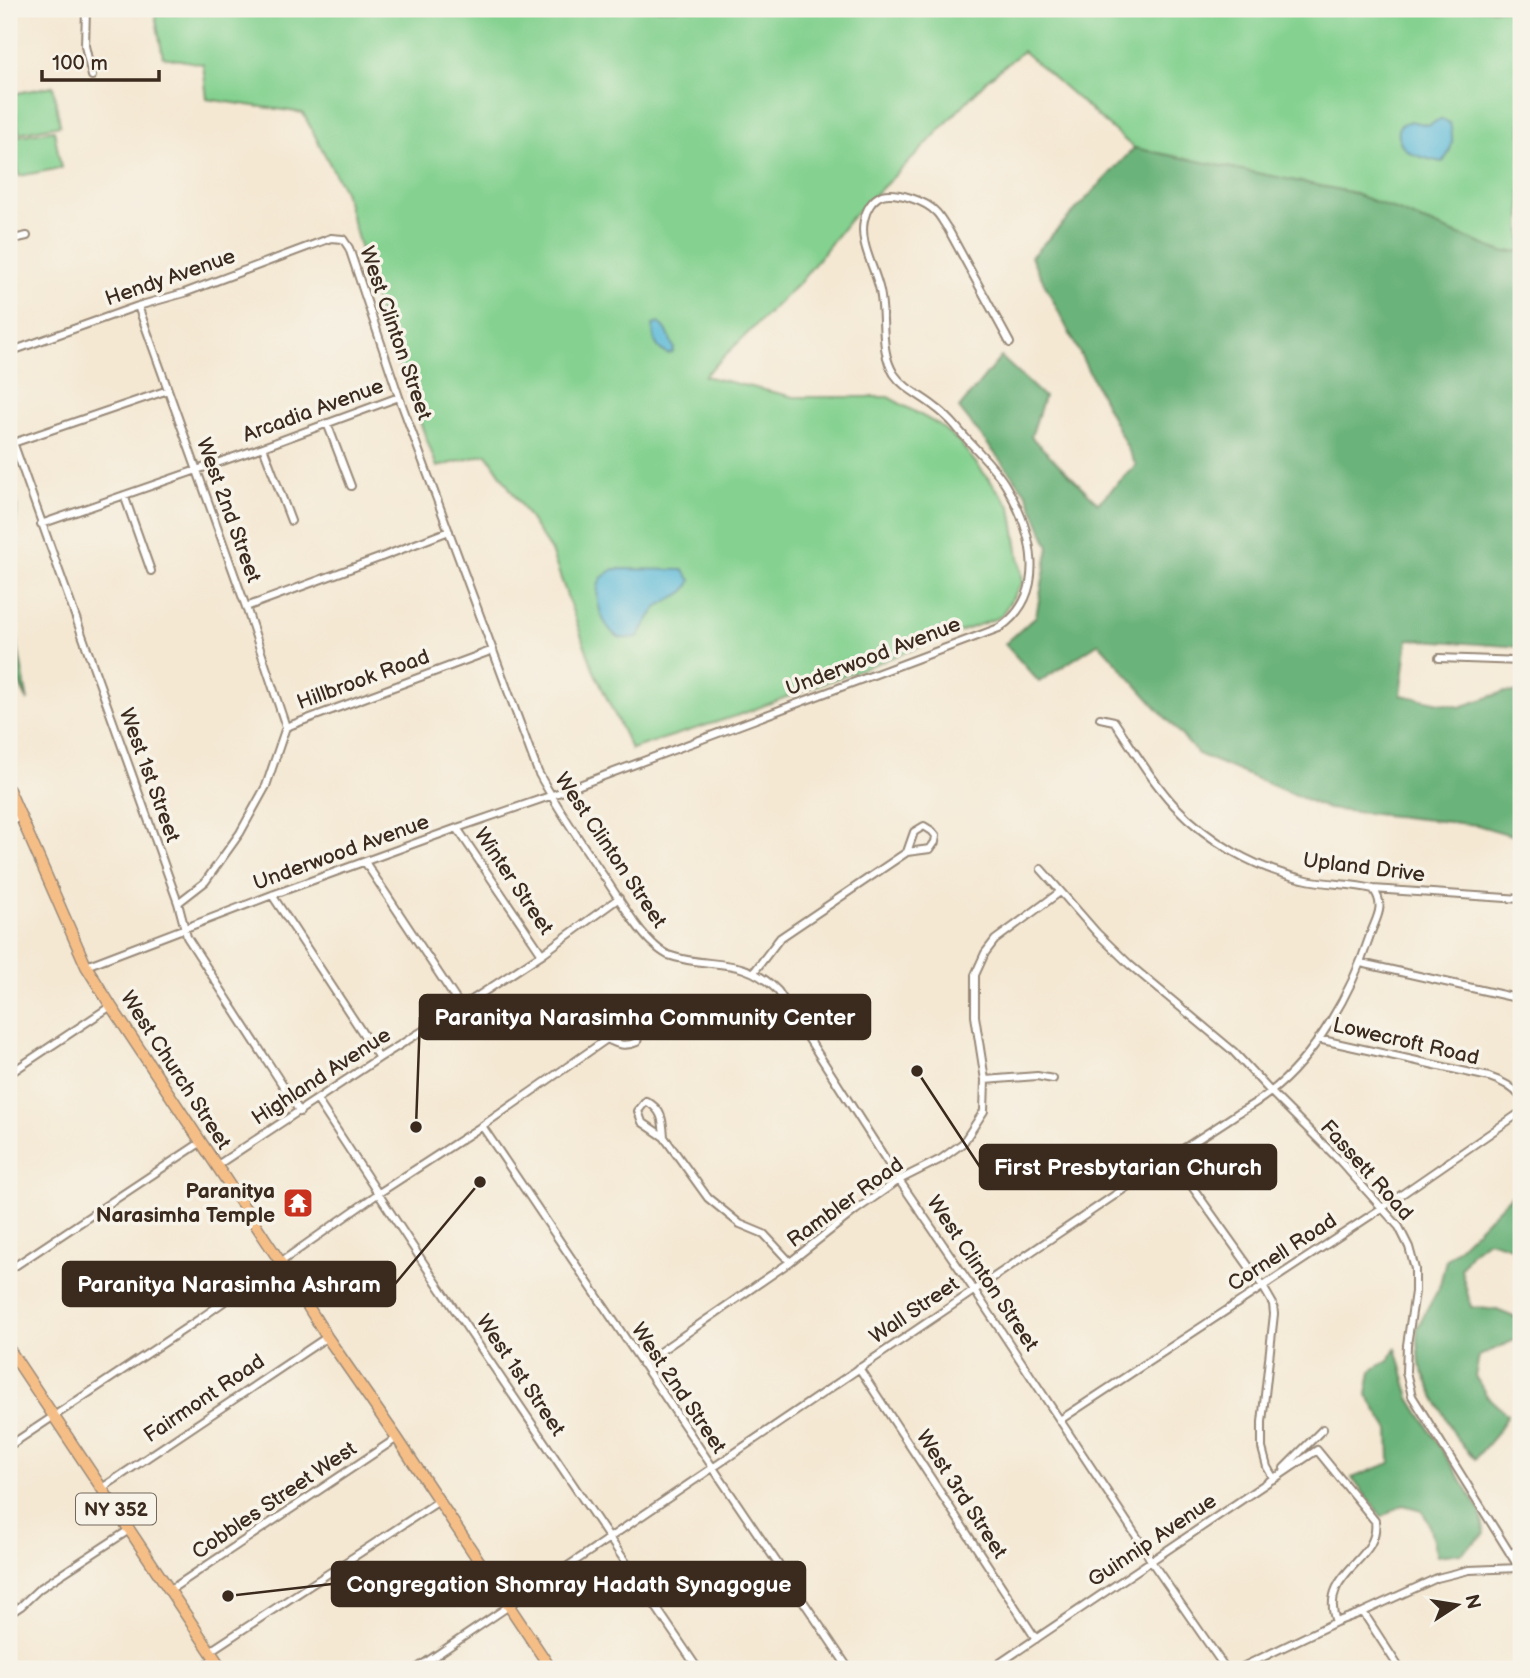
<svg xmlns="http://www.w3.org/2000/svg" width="1530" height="1678" font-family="'Balsamiq Sans',sans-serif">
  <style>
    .green { fill: #84d190; stroke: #607e57; stroke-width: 2 }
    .forest { fill: #6bb37a; stroke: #536e4c; stroke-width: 2 }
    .water { fill: #5ab9d8; stroke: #4a727b; stroke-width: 2 }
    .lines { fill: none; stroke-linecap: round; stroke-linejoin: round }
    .minor-casing { stroke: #988978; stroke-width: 10 }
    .primary-casing { stroke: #988978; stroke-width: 13 }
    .minor { stroke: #fff; stroke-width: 6 }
    .primary { stroke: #f6be87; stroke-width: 10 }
    .labels { text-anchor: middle; stroke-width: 7; stroke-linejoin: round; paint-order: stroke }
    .shield { fill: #f7f3e8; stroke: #73665b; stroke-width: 2 }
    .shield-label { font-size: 19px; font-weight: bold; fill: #3b2a1e }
    .street-label { font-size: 21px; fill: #3b2a1e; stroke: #f7f3e8 }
    .poi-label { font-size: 21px; font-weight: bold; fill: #3b2a1e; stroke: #f7f3e8; text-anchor: end }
    .leader { fill: none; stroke: #3b2a1e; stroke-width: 2.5 }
    .callout-dot { fill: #3b2a1e; stroke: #f7f3e8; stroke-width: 2.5 }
    .callout { fill: #3b2a1e; stroke: #3b2a1e; stroke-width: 2.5 }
    .callout-label { font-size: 23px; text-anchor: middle; font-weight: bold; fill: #fff }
  </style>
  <rect width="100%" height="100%" fill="#f7f3e8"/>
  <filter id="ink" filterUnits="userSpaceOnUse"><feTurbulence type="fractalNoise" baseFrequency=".0143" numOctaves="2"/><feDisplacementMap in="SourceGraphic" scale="14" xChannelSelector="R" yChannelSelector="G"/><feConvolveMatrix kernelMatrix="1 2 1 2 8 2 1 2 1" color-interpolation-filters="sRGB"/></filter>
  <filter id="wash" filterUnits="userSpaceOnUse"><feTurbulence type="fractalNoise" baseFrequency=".00686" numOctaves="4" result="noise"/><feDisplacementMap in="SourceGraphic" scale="28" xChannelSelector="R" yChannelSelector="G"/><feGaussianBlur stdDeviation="1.57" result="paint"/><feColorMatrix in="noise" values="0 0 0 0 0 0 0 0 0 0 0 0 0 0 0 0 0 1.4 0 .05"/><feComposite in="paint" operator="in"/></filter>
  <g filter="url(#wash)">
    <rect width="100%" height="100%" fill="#f4e8d3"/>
    <!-- green -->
    <path class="green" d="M214,9H1521V251L1503,253L1456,235L1181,159L1134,148L1023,51L988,79L917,154L850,219L801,281L704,376L794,397H888L939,425L959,442L1011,507L1023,582L1000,617L739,715L631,749L594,671L551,551L487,454L437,467L378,309L344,191L303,113L207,99L203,64L163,57L155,14Z
      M53,86L60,125L19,133L12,94Z
      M54,130L61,168L19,176L12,137Z"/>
    <!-- forest -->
    <path class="forest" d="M1134,148L1350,192L1502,252L1521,251V647L1408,639L1401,695L1460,707L1504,692L1521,693V838L1477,825L1328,809L1198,754L1099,643L1039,682L1005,644L1036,616L1049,547L1027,494L959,408L1001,357L1044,397L1031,437L1098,503L1136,465L1031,257Z
      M9,473C20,501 19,518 9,546Z
      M9,588L11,610L28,701L9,663Z
      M1521,1193V1256L1515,1248L1488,1240L1470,1254L1461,1269L1471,1307L1497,1310L1521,1320V1337L1479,1356L1475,1376L1487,1396L1507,1415L1497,1433L1475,1459L1457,1439L1435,1398L1420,1365L1417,1328L1439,1288L1446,1260L1512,1195Z
      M1396,1348L1410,1398L1480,1511L1485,1534L1461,1553L1437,1556L1428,1522L1422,1510L1403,1505L1382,1517L1352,1478L1390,1463L1389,1430L1367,1395L1371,1371L1389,1360Z"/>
    <!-- water -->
    <path class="water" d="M1441,119L1450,123C1454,139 1453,148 1443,162C1422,158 1392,154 1400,125L1410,121L1428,125Z
      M659,323C669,329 669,339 674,348L673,352L669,354C655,350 653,338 653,325Z
      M614,569L683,570L691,580C687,597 668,597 657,608C650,615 644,628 638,637C632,638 627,639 621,638C603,632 591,595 601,579C604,575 610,572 614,569Z"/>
  </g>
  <g filter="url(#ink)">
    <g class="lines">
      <!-- minor casing -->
      <g class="minor-casing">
        <path id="minor" d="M86,9L85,46L92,76
          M9,240L27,236
          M138,306L246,607L286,727
          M9,352L138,306L184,293L331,238L343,239L349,248L399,397L538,772C558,810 583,845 607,881C619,899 636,928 651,942C656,947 662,952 668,955C710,970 742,954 778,991L899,1180L974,1290L1143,1546L1151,1561L1226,1669
          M327,423L351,486
          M9,431L178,903L187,937L300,1112
          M13,443L168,390
          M263,447L291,521
          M124,495L151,571
          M41,524L263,447L399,397
          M246,607L379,558L449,531
          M1439,658L1521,661
          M1100,718L1114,721C1133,749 1151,780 1174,805C1209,842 1254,868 1303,879C1326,885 1350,883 1373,889L1521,899
          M9,821L20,817
          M924,826L932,831L936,836L935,842L930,849L907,852L914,832Z
          M457,828L542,954
          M365,862L461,1007
          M1041,869L1097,933L1130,965L1233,1051L1271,1092L1340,1161L1399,1227L1409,1247L1415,1269V1292L1407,1345L1406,1372L1412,1396L1521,1571
          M272,895L379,1058
          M178,903L205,882L240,833L266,786L286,727L493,650
          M1361,963L1521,999
          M86,966L272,895L457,828L550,796L999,628C1050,594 1032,530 1006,486C995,467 979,453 965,437C960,432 956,426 951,421C946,416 941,411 935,407C922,396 904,389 894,374C879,350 886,318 880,291C875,267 859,245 864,220C866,210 872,199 882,195C896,191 926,201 936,212C941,217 944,224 948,229L1010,343
          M754,972L780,938L907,852
          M623,1021L638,1026L639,1034L637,1042C625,1047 619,1045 607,1039Z
          M1318,1039L1489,1077C1502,1081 1512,1086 1521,1097
          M9,1074L111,1006
          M985,1080L1037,1076L1053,1079
          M317,1100L432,1276L698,1669
          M646,1101C662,1109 663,1120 664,1137L642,1122L638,1111Z
          M482,1126L849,1669
          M664,1137L708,1198L740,1224L764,1234L790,1262
          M1171,1157L1262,1285L1273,1304L1274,1314L1262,1422V1448L1267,1467L1274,1479L1317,1450L1375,1521C1381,1562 1318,1571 1336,1622
          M216,1166L379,1058L461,1007L542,954L619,898
          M9,1270L200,1143
          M642,1364L790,1262L856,1210L899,1180L941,1159L963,1143L984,1111L985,1080L975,1016V975L985,953L995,940L1060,892
          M859,1368L1036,1639
          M1060,1420L1382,1208L1521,1112
          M9,1446L198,1320L379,1193L482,1126L607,1039
          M1284,1468L1323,1429
          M102,1488L327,1337
          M1510,1554L1521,1548
          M170,1590L397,1438
          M1363,1612L1400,1669
          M9,1614L21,1606L39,1589L129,1530
          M210,1651L439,1501
          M199,1669L215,1658
          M416,1669L1171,1157C1193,1142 1216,1128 1238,1113C1249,1107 1260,1100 1269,1093C1315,1058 1352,991 1369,938C1375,919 1387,907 1373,889
          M991,1669L1277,1476
          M1238,1669L1336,1622L1363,1612L1437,1578L1469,1570L1519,1568"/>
      </g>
      <!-- primary casing -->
      <g class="primary-casing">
        <path id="primary" d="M9,790L86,966L111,1006L281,1263L327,1337L397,1438L551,1669
          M9,1349L222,1669"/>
      </g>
      <!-- minor -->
      <use href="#minor" class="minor"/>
      <!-- primary -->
      <use href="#primary" class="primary"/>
    </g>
  </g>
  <!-- icons -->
  <defs>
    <g id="temple-square" transform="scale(1.575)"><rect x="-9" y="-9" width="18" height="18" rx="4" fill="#c8321e" stroke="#f7f3e8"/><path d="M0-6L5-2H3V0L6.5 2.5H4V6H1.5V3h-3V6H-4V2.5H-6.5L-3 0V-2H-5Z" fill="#fff"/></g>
  </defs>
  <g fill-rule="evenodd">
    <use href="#temple-square" x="298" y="1203"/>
  </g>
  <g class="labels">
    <!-- shield labels -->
    <rect class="shield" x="76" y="1493.5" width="80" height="31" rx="5"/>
    <g class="shield-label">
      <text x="116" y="1516">NY 352</text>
    </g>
    <!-- street labels -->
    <g class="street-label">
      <text transform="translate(170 277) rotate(-19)" y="7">Hendy Avenue</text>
      <text transform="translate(396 333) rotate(71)" y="7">West Clinton Street</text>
      <text transform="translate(313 410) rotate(-20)" y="7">Arcadia Avenue</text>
      <text transform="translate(229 510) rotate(70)" y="7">West 2nd Street</text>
      <text transform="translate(873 656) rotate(-21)" y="7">Underwood Avenue</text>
      <text transform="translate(363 679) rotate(-20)" y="7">Hillbrook Road</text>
      <text transform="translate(150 775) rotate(70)" y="7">West 1st Street</text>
      <text transform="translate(611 850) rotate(56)" y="7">West Clinton Street</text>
      <text transform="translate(341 852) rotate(-20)" y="7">Underwood Avenue</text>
      <text transform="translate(1364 867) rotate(7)" y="7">Upland Drive</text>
      <text transform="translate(514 881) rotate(56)" y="7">Winter Street</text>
      <text transform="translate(1406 1041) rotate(13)" y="7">Lowecroft Road</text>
      <text transform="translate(176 1070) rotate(57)" y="7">West Church Street</text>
      <text transform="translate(321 1076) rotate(-33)" y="7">Highland Avenue</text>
      <text transform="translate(1367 1170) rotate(48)" y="7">Fassett Road</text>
      <text transform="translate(845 1202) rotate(-36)" y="7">Rambler Road</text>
      <text transform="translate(1282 1252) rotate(-33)" y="7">Cornell Road</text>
      <text transform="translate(983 1273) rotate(56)" y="7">West Clinton Street</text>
      <text transform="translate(914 1310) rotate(-34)" y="7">Wall Street</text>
      <text transform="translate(521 1375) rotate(56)" y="7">West 1st Street</text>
      <text transform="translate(679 1388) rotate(56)" y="7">West 2nd Street</text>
      <text transform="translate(204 1398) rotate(-34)" y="7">Fairmont Road</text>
      <text transform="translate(962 1494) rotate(57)" y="7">West 3rd Street</text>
      <text transform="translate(274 1500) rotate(-34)" y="7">Cobbles Street West</text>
      <text transform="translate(1152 1540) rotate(-34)" y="7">Guinnip Avenue</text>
    </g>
    <!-- poi labels -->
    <g class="poi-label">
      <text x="275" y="1198">Paranitya<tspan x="275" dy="24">Narasimha Temple</tspan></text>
    </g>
  </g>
  <!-- callouts -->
  <path class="leader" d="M416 1127L420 1017M917 1071L980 1167M480 1182L395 1284M228 1596L332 1584"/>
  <g class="callout-dot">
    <circle cx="416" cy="1127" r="7"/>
    <circle cx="917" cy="1071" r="7"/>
    <circle cx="480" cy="1182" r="7"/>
    <circle cx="228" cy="1596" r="7"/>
  </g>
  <g class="callout">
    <rect x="420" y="995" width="450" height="44" rx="7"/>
    <rect x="980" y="1145" width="296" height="44" rx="7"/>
    <rect x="63" y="1262" width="332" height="44" rx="7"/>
    <rect x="332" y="1562" width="473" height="44" rx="7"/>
  </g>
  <g class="callout-label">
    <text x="645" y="1025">Paranitya Narasimha Community Center</text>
    <text x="1128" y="1175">First Presbytarian Church</text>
    <text x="229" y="1292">Paranitya Narasimha Ashram</text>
    <text x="569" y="1592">Congregation Shomray Hadath Synagogue</text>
  </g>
  <!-- margin -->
  <rect width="1530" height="1678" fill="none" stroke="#f7f3e8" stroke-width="35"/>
  <!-- north arrow -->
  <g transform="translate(1457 1605) rotate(78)" stroke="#f7f3e8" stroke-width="5" paint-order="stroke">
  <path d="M0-5L12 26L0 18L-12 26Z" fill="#3b2a1e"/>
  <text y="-10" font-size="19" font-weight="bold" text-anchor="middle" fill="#3b2a1e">N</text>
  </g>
  <!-- scale -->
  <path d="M42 70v10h117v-10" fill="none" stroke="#3b2a1e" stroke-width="3.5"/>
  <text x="52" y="70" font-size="21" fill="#3b2a1e" stroke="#f7f3e8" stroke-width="5" paint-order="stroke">100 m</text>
</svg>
